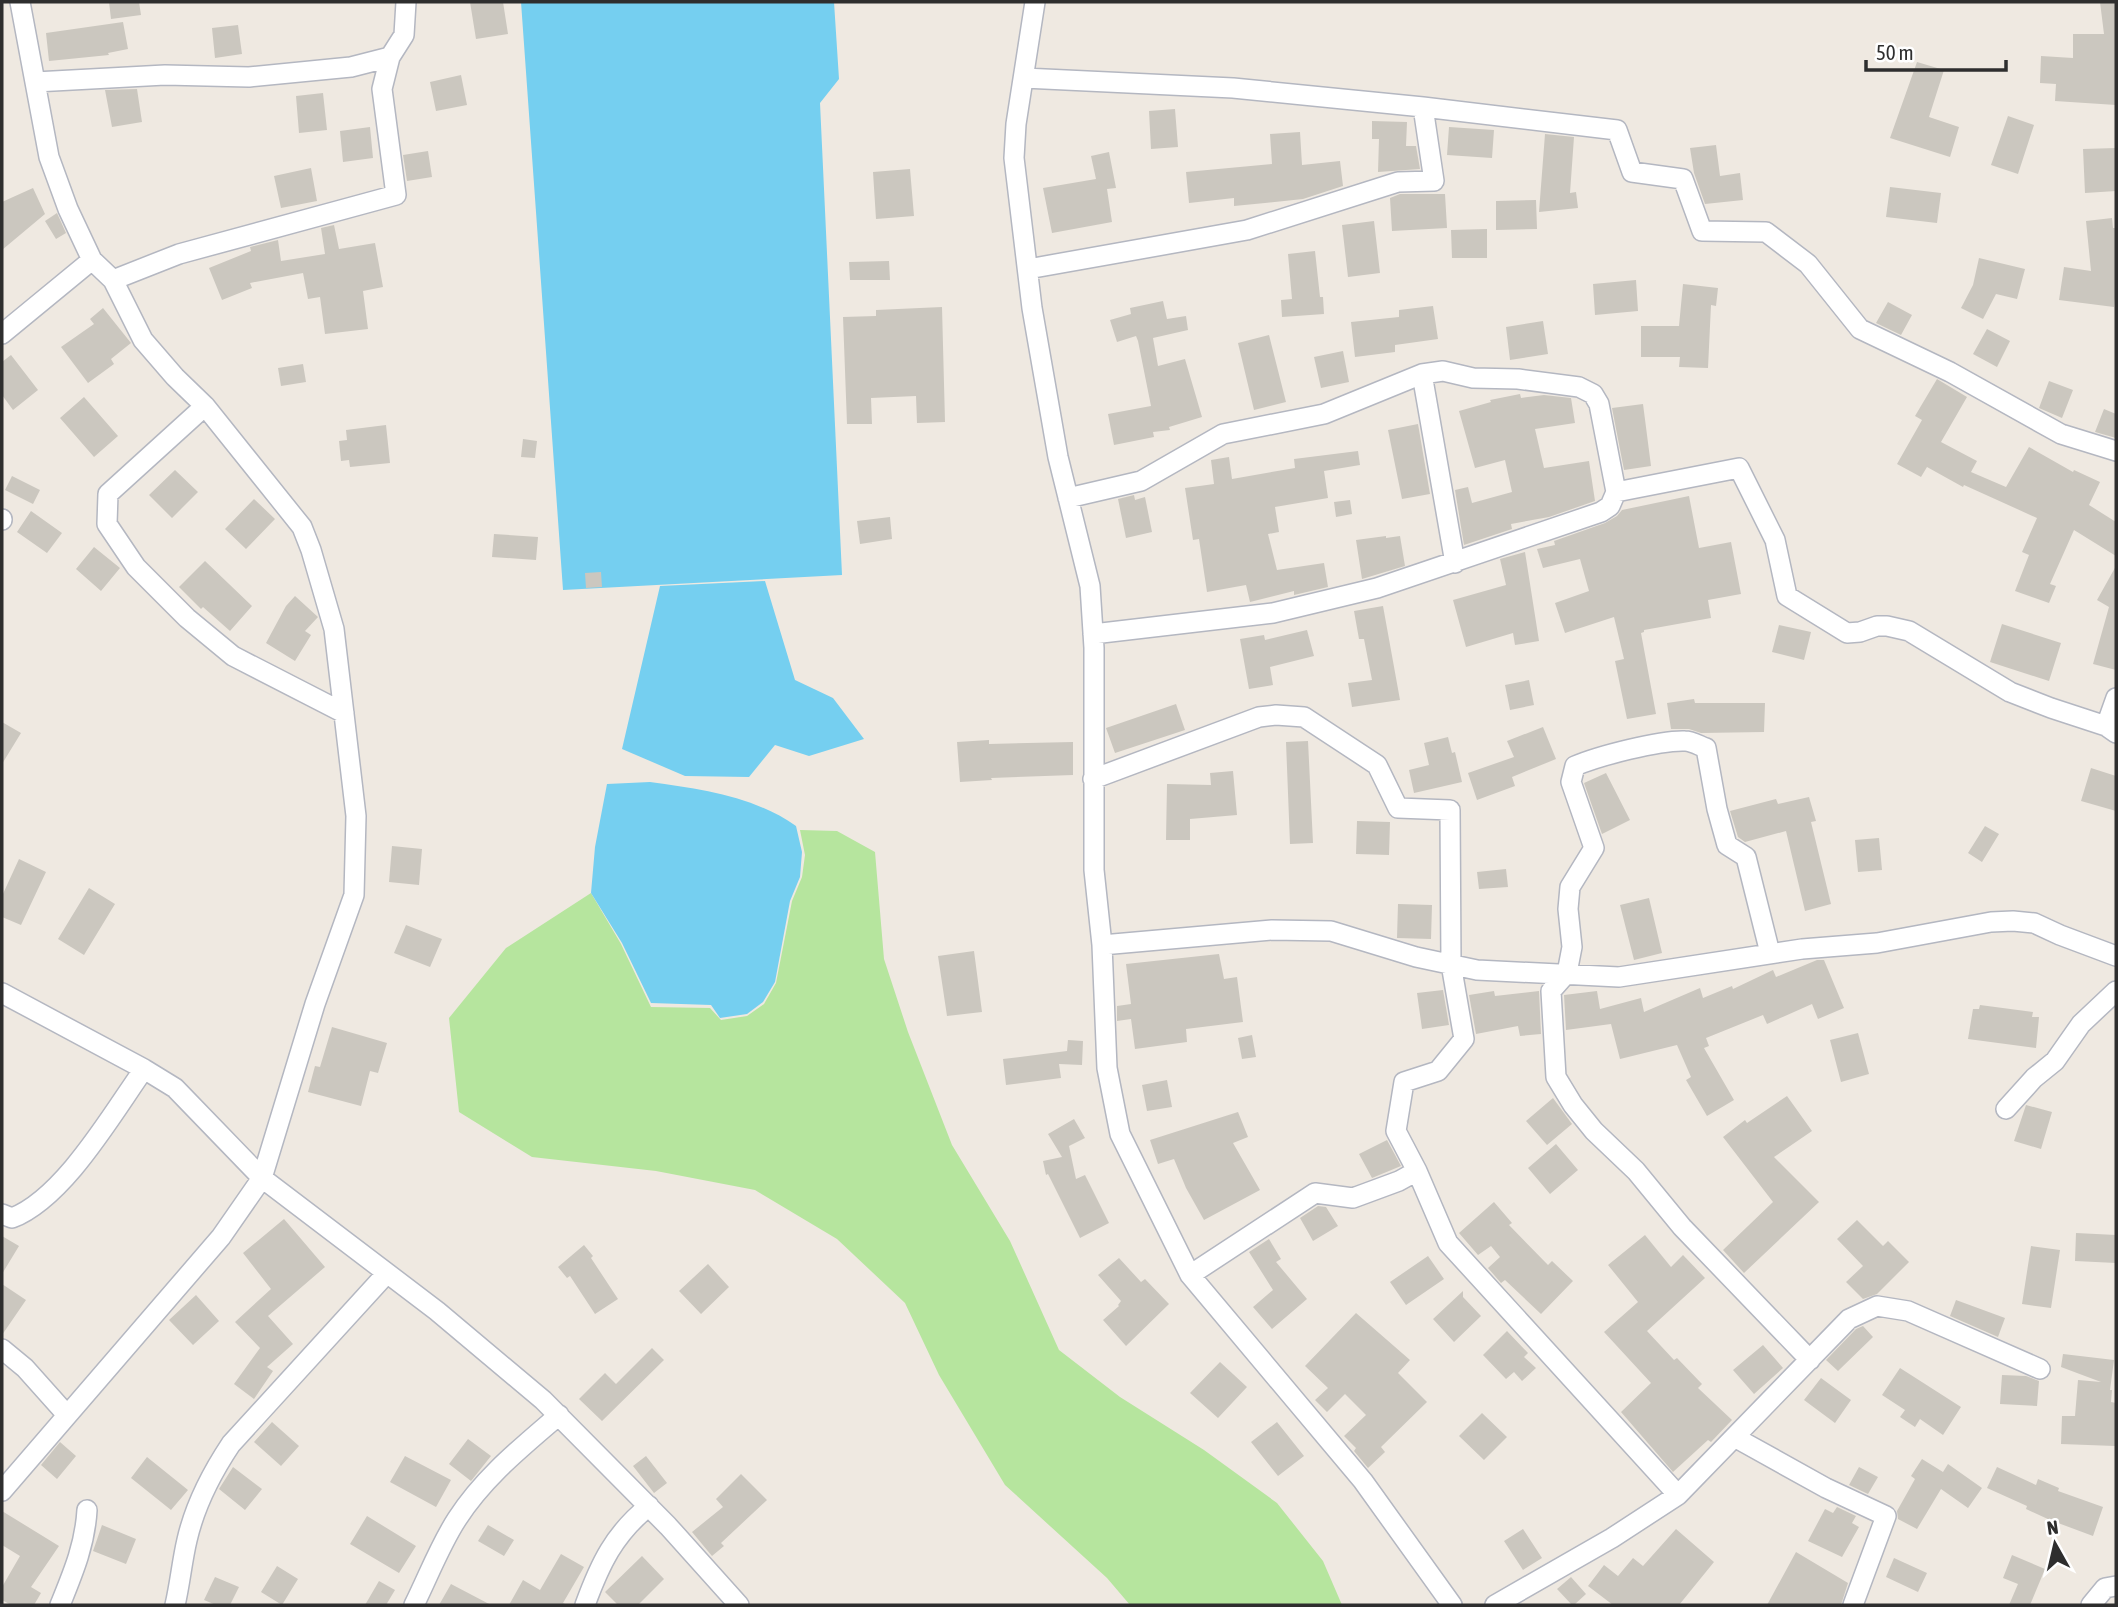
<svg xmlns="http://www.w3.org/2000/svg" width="2118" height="1607" font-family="'Asap Condensed',sans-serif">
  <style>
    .green { fill: #b6e59e }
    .water { fill: #75cff0 }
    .building { fill: #cbc7bf }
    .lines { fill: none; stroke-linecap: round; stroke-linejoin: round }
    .minor-casing { stroke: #b4b7c1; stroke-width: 22 }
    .minor { stroke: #fff; stroke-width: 19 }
  </style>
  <rect width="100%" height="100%" fill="#efe9e1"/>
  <!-- green -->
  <path class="green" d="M800,830L837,831L875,852L884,959L908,1032L952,1145L1010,1241L1059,1350L1120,1397L1204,1450L1277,1503L1323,1561L1342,1605H1130L1107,1578L1005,1485L939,1375L905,1303L837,1239L755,1190L656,1171L532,1157L459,1112L449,1018L506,948L591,893L621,944L651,1007L710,1008L721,1020L747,1016L764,1004L776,983L792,901L802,877L805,855Z"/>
  <!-- water -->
  <path class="water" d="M521,2H834L839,79L820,103L842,575L563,590Z
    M765,581L795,680L833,698L864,739L809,756L775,745L749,777L685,776L622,749L660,586Z
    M650,782C701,789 753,796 796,826L802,852L800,877L790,901L775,982L763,1002L747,1014L720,1018L711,1005L651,1003L622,943L591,893L595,847L607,784Z"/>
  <!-- building -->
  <path class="building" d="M109,2H139L141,15L111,19Z
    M470,2H503L508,34L476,39Z
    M2100,2H2116V105L2055,101L2056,84L2040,83L2041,56L2073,58V34H2104Z
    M123,22L128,49L108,53L109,55L49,61L46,33Z
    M238,25L242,54L215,58L212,28Z
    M1917,62L1944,70L1929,117L1959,127L1950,157L1890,138Z
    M461,75L467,105L436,111L430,82Z
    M137,89L142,122L112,127L105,90Z
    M323,93L327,130L299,133L296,96Z
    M1175,109L1178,147L1151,149L1149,111Z
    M2008,116L2034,125L2018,174L1991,165Z
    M1372,121L1407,122L1406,146H1416L1420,169L1378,172L1379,139H1372Z
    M370,127L373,158L343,162L340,131Z
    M1449,127L1494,130L1492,158L1447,155Z
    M1300,132L1302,165L1340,161L1343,186L1303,199L1265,203L1234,206V198L1189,203L1186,172L1272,164L1270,134Z
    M1545,134L1574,137L1570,193L1576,192L1578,208L1539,212Z
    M1716,145L1720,176L1740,173L1743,200L1705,204L1694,173L1690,148Z
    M2116,148V191L2085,193L2083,149Z
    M428,151L432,177L407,181L403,155Z
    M1109,152L1116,188L1107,189L1112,222L1052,233L1043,188L1096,179L1091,156Z
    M311,168L317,201L281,208L274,176Z
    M910,169L914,216L876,219L873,172Z
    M1890,187L1941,193L1937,223L1886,217Z
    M33,188L45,214L2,250V202Z
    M1400,194H1445L1447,228L1392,231L1390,198Z
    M1536,200L1537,229L1496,230V201Z
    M57,213L66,233L56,239L45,221Z
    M2112,218L2113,228H2116V288L2114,307L2059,300L2064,267L2091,271L2086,221Z
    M1374,221L1380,273L1348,277L1342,225Z
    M334,225L339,249L375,243L383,287L363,291L368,329L325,334L320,297L308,299L303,273L250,283L252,288L222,300L209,268L251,251L250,247L278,240L281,261L325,254L321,228Z
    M1487,229V258H1452L1451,230Z
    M1315,251L1320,297H1323L1324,314L1282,317L1281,300L1292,299L1288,254Z
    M1979,258L2025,269L2017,299L1996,294L1983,319L1961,308L1973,285Z
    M889,261L890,280H850L849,262Z
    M1636,280L1638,311L1595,315L1593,284Z
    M1683,284L1718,288L1716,306L1711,305L1708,368L1679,367L1680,357H1641V326H1679Z
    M1163,301L1167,319L1186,316L1188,330L1153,338L1158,366L1185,359L1202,417L1169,427L1170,430L1153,432L1154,437L1114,445L1108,414L1151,406L1138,341L1136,336L1117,342L1110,320L1131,314L1130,308Z
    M1888,302L1912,315L1901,335L1876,323Z
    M1433,306L1438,339L1395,345V352L1355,357L1351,322L1399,317V310Z
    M942,307L945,422L917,423L916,396L871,398L872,424H847L843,317L876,316V310Z
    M103,308L131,343L111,359L114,364L88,383L61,347L94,324L90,319Z
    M1543,321L1548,354L1510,360L1506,327Z
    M1987,329L2010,341L1997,367L1973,354Z
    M1269,335L1286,402L1254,410L1238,343Z
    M1343,351L1349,382L1321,388L1314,357Z
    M11,355L38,390L13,410L2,395V362Z
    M303,364L306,382L281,386L278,368Z
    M1937,379L1967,397L1941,442L1977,461L1971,472L2006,487L2029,447L2073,472L2074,470L2100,482L2089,505L2116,522V556L2074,530L2050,584L2056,586L2049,603L2015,591L2029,555L2022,552L2037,518L1964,485L1963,487L1927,467L1921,477L1897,464L1922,420L1915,416Z
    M2049,381L2073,390L2062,418L2039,408Z
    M1520,394L1521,398L1544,395L1571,398L1575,423L1535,429L1544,468L1589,461L1595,501L1549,517L1511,524L1512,529L1464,545L1455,490L1468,487L1472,503L1512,492L1505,460L1475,468L1459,411L1491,402L1490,400Z
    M84,397L118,436L94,457L60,418Z
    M1643,404L1651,466L1624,470L1612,408Z
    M2104,409L2116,414V438L2095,432Z
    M1418,424L1430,494L1402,499L1388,430Z
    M386,425L390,463L350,467L349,460L341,461L339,441L347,440L346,430Z
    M523,439L537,441L535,458L521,457Z
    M1358,451L1360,465L1324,471L1328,498L1275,507L1279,532L1268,534L1277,570L1324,563L1328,587L1294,595V591L1250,602L1246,585L1207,592L1199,539L1193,540L1185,488L1214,484L1211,460L1229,457L1232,479L1295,468L1294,459Z
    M175,470L198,492L172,518L149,495Z
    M12,476L40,490L33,504L5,490Z
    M1134,495L1135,500L1145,497L1152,532L1126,538L1118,499Z
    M1689,496L1699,548L1731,542L1741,594L1708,600L1711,618L1644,630V632L1641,633L1656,714L1627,719L1615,661L1624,659L1614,617L1565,633L1555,603L1589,591L1580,559L1543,568L1537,549L1555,545L1554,541L1605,523L1617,516L1622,510Z
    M254,499L275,519L246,549L225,529Z
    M1350,500L1352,514L1336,517L1334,502Z
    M31,511L62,533L47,553L17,532Z
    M890,517L892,539L860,544L857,521Z
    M494,534L538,537L536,560L492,557Z
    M1386,536V538L1400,536L1405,566L1362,579L1356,540Z
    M94,547L120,568L101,591L76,569Z
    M1525,552L1539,641L1515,645L1513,633L1466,647L1453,600L1506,585L1500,559Z
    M205,561L252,606L230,631L203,607L201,609L179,587Z
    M2116,566V670L2093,664L2109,607L2097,600Z
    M601,572L602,587L586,588L585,573Z
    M295,596L318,617L305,631L311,635L295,661L266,643L286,606Z
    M1383,606L1400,700L1352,707L1348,683L1372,680L1364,639H1359L1354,611Z
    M2002,624L2061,643L2049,681L1990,662Z
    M1779,625L1811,632L1804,660L1772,652Z
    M1307,630L1314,656L1270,667L1273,685L1249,689L1240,639L1264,635L1265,640Z
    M1529,680L1534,705L1510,710L1505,685Z
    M1694,699L1695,703H1765L1764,732L1701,733L1689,729H1671L1667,703Z
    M1176,704L1185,730L1115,753L1106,728Z
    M2,722L21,733L2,764Z
    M1543,727L1556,759L1512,777L1515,786L1477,800L1468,773L1514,757L1507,741Z
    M1448,737L1452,753L1455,752L1462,782L1414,793L1409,770L1429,765L1424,743Z
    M989,740V744L1073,742V775L991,778L992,780L960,782L957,742Z
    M1308,741L1313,843L1290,844L1286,742Z
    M2091,768L2116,776V811L2081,801Z
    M1233,771L1237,815L1190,819V840H1166L1167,784L1211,785L1210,773Z
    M1606,773L1630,820L1602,834L1584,783Z
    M1809,797L1816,821L1811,822L1831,904L1805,911L1786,831L1745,842L1738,837L1730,811L1776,799L1778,804Z
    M1357,821L1390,822L1389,855L1356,854Z
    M1985,826L1999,834L1982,862L1968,853Z
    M1879,838L1882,870L1858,872L1855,840Z
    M392,846L422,849L419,885L389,882Z
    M19,859L46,872L21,925L2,917V896Z
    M1506,869L1508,887L1479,889L1477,872Z
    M89,888L115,904L84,955L58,939Z
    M1649,898L1662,953L1634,960L1620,905Z
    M1398,904L1432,905L1431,939L1397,938Z
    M406,925L442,939L430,967L394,953Z
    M974,951L982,1012L947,1016L938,956Z
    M1219,954L1224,979L1237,977L1243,1022L1186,1029L1187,1042L1135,1049L1131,1019L1117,1021V1006L1131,1004L1126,964Z
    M1817,960H1824L1844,1008L1818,1019L1812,1004L1767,1024L1763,1015L1706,1038L1709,1046L1704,1048L1734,1100L1707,1116L1686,1080L1691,1077L1677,1045L1620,1059L1611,1024L1566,1030L1564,995L1597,991L1600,1009L1641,998L1644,1012L1700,988L1703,998L1732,986L1733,989L1773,970L1776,977Z
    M1443,990L1449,1025L1422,1029L1417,993Z
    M1494,991L1495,996L1539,991L1541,1034L1520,1036L1518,1026L1476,1034L1469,995Z
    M1980,1005L2033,1012L2032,1017H2039L2036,1048L1968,1039L1973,1009H1979Z
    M332,1027L387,1043L378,1073L370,1071L361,1106L308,1092L315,1066L320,1067Z
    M1858,1033L1869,1074L1841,1082L1830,1040Z
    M1252,1035L1256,1057L1242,1059L1238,1038Z
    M1068,1040L1083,1041L1082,1065L1059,1064L1061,1078L1006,1085L1003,1059L1067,1051Z
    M1167,1080L1172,1107L1147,1111L1142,1085Z
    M1787,1096L1812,1131L1774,1157L1819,1202L1744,1273L1723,1250L1773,1202L1723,1137L1745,1120L1747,1123Z
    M1553,1098L1572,1124L1547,1145L1526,1121Z
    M2026,1105L2052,1112L2041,1149L2014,1141Z
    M1238,1112L1248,1137L1233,1143L1260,1190L1204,1220L1186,1188L1174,1159L1158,1164L1150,1140Z
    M1074,1119L1085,1138L1069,1146L1076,1179L1085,1175L1109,1223L1080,1238L1048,1174L1046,1175L1043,1161L1062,1157L1048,1134Z
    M1387,1140L1401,1166L1372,1178L1359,1154Z
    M1556,1144L1578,1170L1550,1194L1528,1168Z
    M1494,1202L1512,1223L1509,1225L1548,1265L1552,1261L1573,1281L1541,1314L1505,1280L1501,1283L1488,1268L1500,1257L1491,1246L1478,1255L1459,1233Z
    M1318,1206L1326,1207L1338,1226L1313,1241L1300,1218Z
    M284,1219L325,1267L268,1316L293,1344L267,1367L273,1371L254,1399L234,1384L260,1348L235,1322L271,1289L243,1253Z
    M1857,1220L1883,1246L1888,1241L1909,1262L1877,1294L1863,1299L1846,1282L1863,1266L1837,1239Z
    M2076,1233L2116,1235V1263L2075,1261Z
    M1645,1235L1671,1267L1683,1255L1705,1278L1647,1331L1674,1360L1677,1358L1702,1384L1698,1388L1732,1420L1711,1442L1708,1440L1673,1472L1621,1412L1651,1383L1604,1332L1638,1302L1608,1265Z
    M2,1236L19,1246L2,1274Z
    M1269,1239L1281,1259L1276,1262L1307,1299L1272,1329L1253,1307L1273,1290L1249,1252Z
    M584,1245L593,1256L591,1258L618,1299L595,1314L570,1276L567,1278L558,1267Z
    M2031,1246L2060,1250L2051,1308L2022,1304Z
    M1428,1256L1444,1279L1406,1305L1390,1282Z
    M1119,1258L1141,1282L1145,1279L1169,1304L1126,1346L1103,1320L1119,1306L1118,1305L1121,1301L1098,1275Z
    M708,1264L729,1287L701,1314L679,1291Z
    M2,1284L26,1300L2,1335Z
    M1463,1291V1297L1481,1316L1454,1342L1433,1319Z
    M196,1295L219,1321L193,1345L169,1320Z
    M1956,1300L2005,1318L1998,1337L1950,1316Z
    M1356,1313L1410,1360L1398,1373L1427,1402L1381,1447L1385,1452L1368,1468L1354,1451L1356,1448L1344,1436L1366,1415L1345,1394L1327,1412L1315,1400L1328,1388L1305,1366Z
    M1863,1326L1873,1337L1838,1371L1826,1360L1856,1329Z
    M1507,1331L1528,1353L1524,1357L1536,1368L1522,1381L1514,1372L1506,1379L1483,1355Z
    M1763,1345L1783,1368L1754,1394L1733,1370Z
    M652,1348L664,1360L602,1421L579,1399L605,1373L616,1384Z
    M2063,1354L2114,1360L2110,1390H2112L2111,1402L2116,1403L2115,1446L2061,1444L2062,1416H2075L2078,1380L2101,1382L2061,1367Z
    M1220,1362L1247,1387L1218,1418L1190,1393Z
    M1900,1368L1961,1407L1943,1435L1920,1419L1915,1427L1900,1417L1905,1410L1882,1395Z
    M2002,1375L2026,1376L2039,1381L2037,1406L2000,1404Z
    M1821,1378L1851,1400L1835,1423L1804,1400Z
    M1482,1413L1507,1437L1484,1460L1459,1436Z
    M272,1422L299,1446L281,1466L254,1442Z
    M1277,1422L1304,1456L1278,1476L1251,1442Z
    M468,1439L491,1456L471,1481L449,1464Z
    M60,1442L76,1456L57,1479L41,1465Z
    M405,1456L451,1480L436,1507L390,1482Z
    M646,1456L667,1483L654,1493L633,1466Z
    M147,1457L188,1490L171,1510L131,1478Z
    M1922,1459L1943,1472L1948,1464L1982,1488L1968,1508L1941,1489L1917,1529L1898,1519L1897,1511L1915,1479L1911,1476Z
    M233,1467L262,1489L245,1510L219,1489Z
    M1859,1467L1878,1477L1868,1494L1849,1485Z
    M1997,1467L2036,1485L2038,1479L2059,1488L2058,1491L2103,1507L2093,1536L2050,1520L2026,1509L2027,1506L1987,1488Z
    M741,1474L767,1500L721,1543L724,1546L712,1556L692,1532L723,1507L716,1499Z
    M1837,1507L1856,1516L1852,1523L1859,1527L1842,1557L1808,1541L1825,1509L1833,1513Z
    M2,1511L59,1546L31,1587L41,1593L34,1605H11L2,1600V1587L20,1556L2,1545Z
    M367,1516L416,1546L399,1573L350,1544Z
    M102,1525L136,1539L126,1564L93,1551Z
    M488,1525L514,1540L504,1556L478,1541Z
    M1523,1529L1542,1558L1523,1570L1504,1541Z
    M1676,1529L1714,1562L1679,1605H1613L1588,1586L1604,1565L1618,1576L1633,1558L1643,1566Z
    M1796,1552L1848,1583L1841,1605H1767Z
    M561,1554L584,1567L563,1603L567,1605H509L523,1580L540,1590Z
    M2012,1555L2045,1569L2030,1605H2009L2018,1584L2003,1578Z
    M642,1556L664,1579L638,1605H618L605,1592Z
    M1894,1558L1927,1573L1918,1592L1886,1577Z
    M277,1566L298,1579L282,1605L261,1592Z
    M215,1577L239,1587L230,1605H216L204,1600Z
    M1571,1577L1586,1594L1574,1605H1572L1557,1589Z
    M379,1581L395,1590L386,1605H365Z
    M451,1584L491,1605H439Z"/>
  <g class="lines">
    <!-- minor casing -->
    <g class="minor-casing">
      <path id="minor" d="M1035,2L1016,124L1014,158L1032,308L1058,457L1090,586L1094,648V870L1102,945L1107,1068L1120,1134L1190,1275L1363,1481L1452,1605
        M1024,78L1233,88L1423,107L1617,130L1632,172L1683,179L1702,231L1766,232L1808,264L1860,329L1950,372L2061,434L2116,451
        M35,82L165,75L249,77L351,67L390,57L404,35L406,2
        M1028,269L1247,230L1398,182L1434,181L1423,107
        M113,280L179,254L396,195L382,89L390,57
        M2,334L92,260
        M1422,374L1455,563
        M205,406L108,494L107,524L136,567L187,618L233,656L344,713
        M1616,492L1739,468L1775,540L1787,596L1847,633L1860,632L1877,626H1887L1909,631L2010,692L2051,708L2106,726L2116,733
        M1068,498L1141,481L1223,434L1324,414L1422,374L1443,371L1473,378L1518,379L1579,387L1593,394L1599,404L1616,492L1610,506L1601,512L1377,588L1273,613L1093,634
        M2,519V520
        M2106,726L2116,698
        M1093,779L1259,717L1276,715L1304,717L1377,765L1398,808L1450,810L1451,964L1464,1039L1438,1071L1404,1082L1396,1131L1417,1171L1448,1243L1678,1495
        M1102,945L1272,930L1331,931L1416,957L1477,970L1619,977L1802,949L1877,943L1991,922L2013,921L2034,923L2060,935L2116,956
        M1770,953L1746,857L1727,845L1717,809L1706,748C1700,746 1692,741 1685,741C1660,740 1598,756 1575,766L1571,782L1594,848L1570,887L1568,909L1572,947L1567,973L1551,991L1556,1077L1573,1105L1594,1131L1636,1171L1682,1227L1810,1360
        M2,993L144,1069L175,1088L262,1178L437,1311L543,1400L668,1526L739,1605
        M2006,1109L2034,1078L2055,1061L2081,1024L2116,991
        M2,1214L12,1218C64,1198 112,1114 144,1069
        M1190,1275L1315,1193L1353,1198L1399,1181L1417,1171
        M2,1349L25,1368L67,1415
        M1736,1438L1826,1488L1886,1516L1853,1605
        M2,1491L221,1237L262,1178L315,1004L354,895L356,816L334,629L311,550L302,527L205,406L175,377L143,340L113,280L92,260L68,209L49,157L20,2
        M60,1605C73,1573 85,1545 87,1510
        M175,1605C180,1584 182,1561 187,1540C195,1505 211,1474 231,1444L387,1273
        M414,1605C428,1577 440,1545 457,1519C484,1477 522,1447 559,1415
        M585,1605C600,1564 614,1534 649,1506
        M1495,1605L1612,1538L1678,1495L1849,1319L1877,1306L1908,1311L2040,1369
        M2091,1605L2105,1588L2116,1586"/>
    </g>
    <!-- minor -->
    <use href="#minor" class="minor"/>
  </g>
  <!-- border -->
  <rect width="2118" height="1607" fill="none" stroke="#2e2e2e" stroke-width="7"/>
  <!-- north arrow -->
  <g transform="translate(2055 1544) rotate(352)" stroke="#ffffff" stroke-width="5" paint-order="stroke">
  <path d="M0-5L12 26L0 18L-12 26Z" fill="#2e2e2e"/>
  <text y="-10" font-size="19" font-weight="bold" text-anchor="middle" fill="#2e2e2e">N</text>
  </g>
  <!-- scale -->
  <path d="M1866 60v10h140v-10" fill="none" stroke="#2e2e2e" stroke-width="3.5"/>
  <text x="1876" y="60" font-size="21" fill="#2e2e2e" stroke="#ffffff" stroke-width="5" paint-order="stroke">50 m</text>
</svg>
